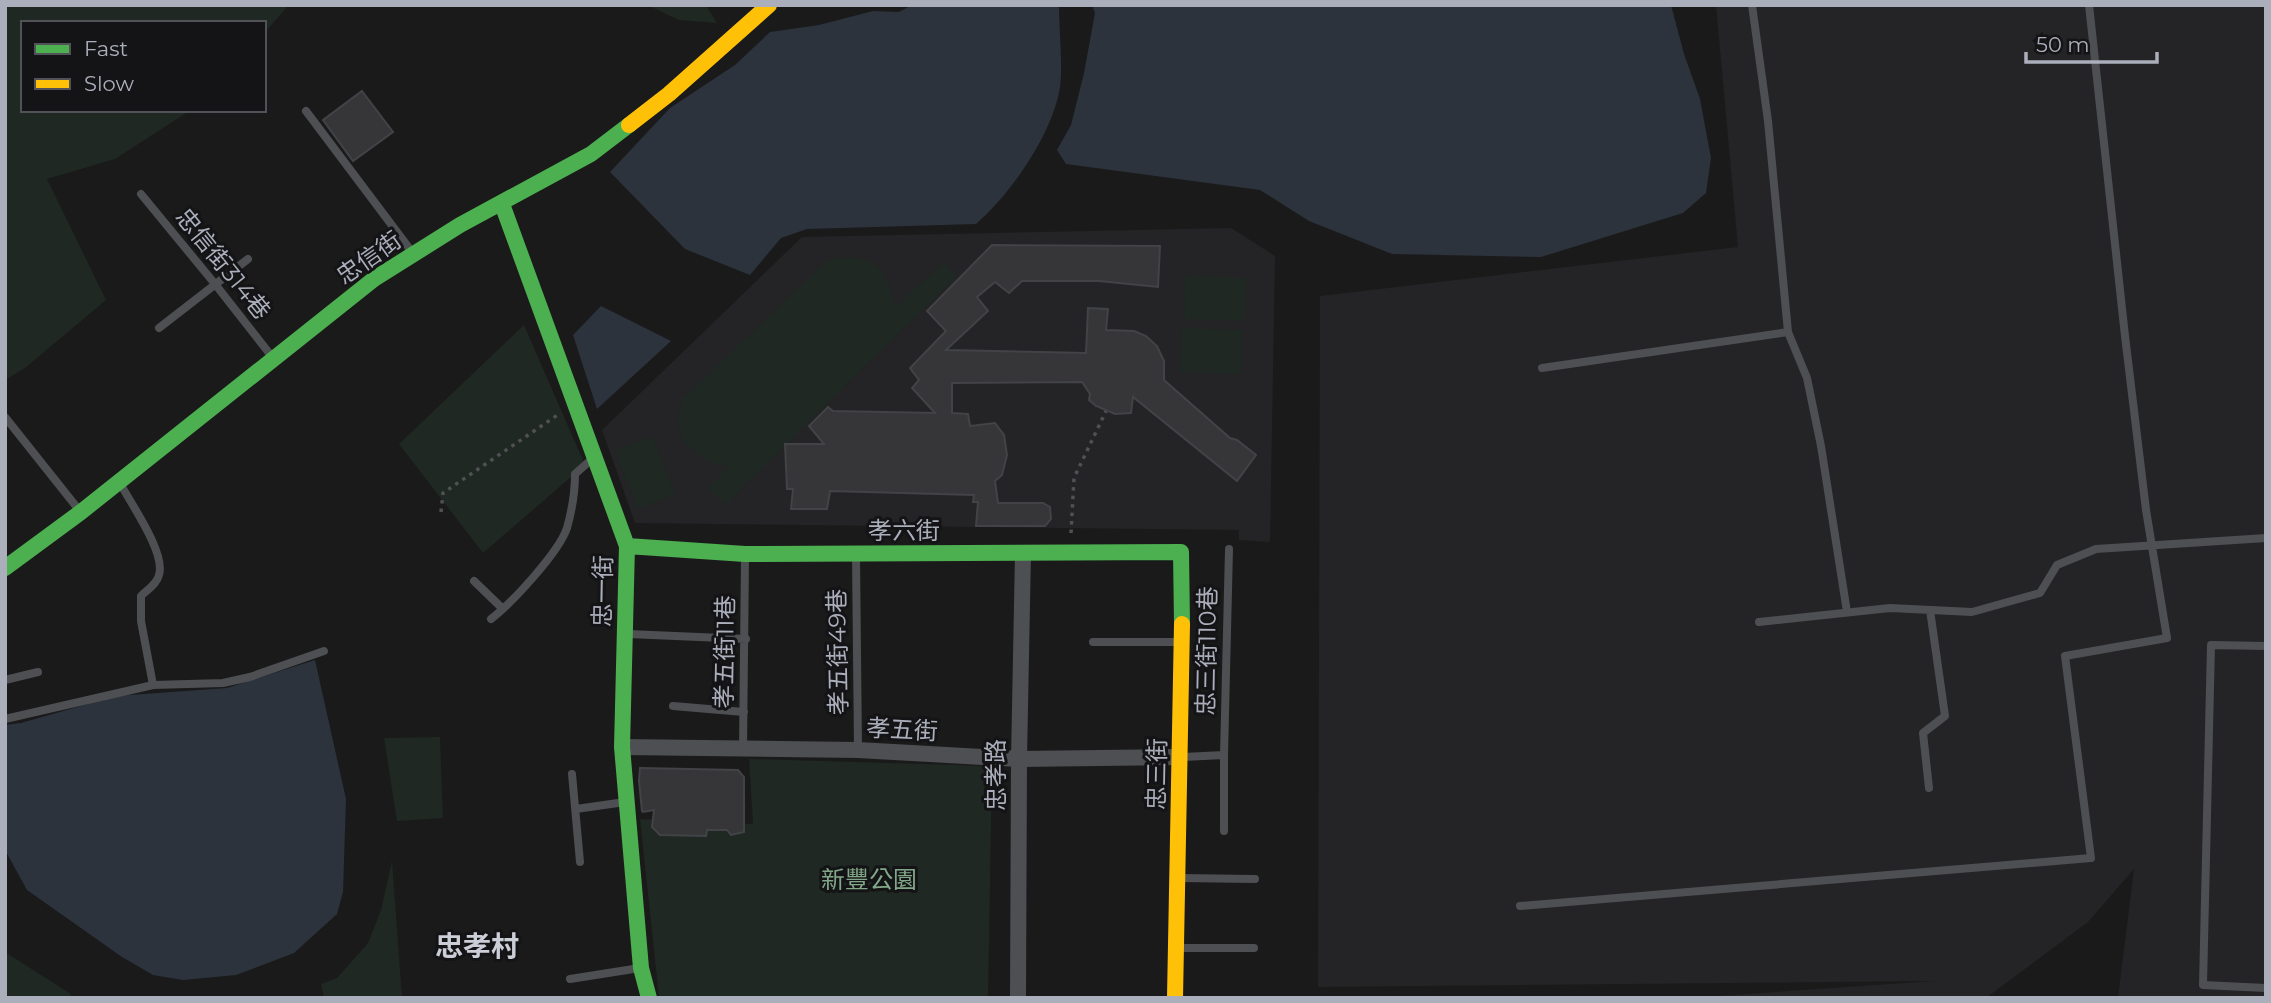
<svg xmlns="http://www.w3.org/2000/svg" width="2271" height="1003" font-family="Montserrat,'Noto Sans TC',sans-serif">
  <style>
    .built { fill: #242426 }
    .green { fill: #1f2822 }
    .water { fill: #2c333d }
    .building { fill: #363638; stroke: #424346; stroke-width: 2 }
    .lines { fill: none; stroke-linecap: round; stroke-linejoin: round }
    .path { stroke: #505055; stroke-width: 3.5; stroke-dasharray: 3.5 5; stroke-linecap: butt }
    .lane { stroke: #4e4f53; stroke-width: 8 }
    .street { stroke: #4e4f53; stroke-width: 16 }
    .fast { stroke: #4caf50; stroke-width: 16 }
    .slow { stroke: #ffc107; stroke-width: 16 }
    .labels { text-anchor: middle; stroke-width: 6; stroke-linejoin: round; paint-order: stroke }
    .street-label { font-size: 24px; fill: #abaebb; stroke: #141416 }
    .park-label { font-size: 24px; fill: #81a788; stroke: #141416 }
    .quarter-label { font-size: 28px; font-weight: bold; fill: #ccced7; stroke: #141416 }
  </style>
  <rect width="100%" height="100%" fill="#1a1a1a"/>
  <!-- built -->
  <path class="built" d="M1716,5H2266V998H2118L2134,869L2088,922L1986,998H1688L1934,981L1318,987L1320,296L1738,247Z
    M1231,228L1275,256L1270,542L1239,540V530L635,523L602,430L802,237Z"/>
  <!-- green -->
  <path class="green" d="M5,5H289L264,33V23H23V110H191L115,159L47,179L106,300L25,368L5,380Z
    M647,5H706L717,23L679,20Z
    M849,257C857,259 869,259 876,265C886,273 893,296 894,307L944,263L957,276L725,505L708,488L729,467C704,463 678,448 678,419C677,412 681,404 683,398L829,259Z
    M1185,275L1246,278L1244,321L1184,319Z
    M524,325L585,465L483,553L399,444Z
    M1182,328L1242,330L1241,374L1180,372Z
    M652,436L675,494L638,509L615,451Z
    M440,737L443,818L397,821L384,738Z
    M749,759L992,766L988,998L659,997L640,819L753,824Z
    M392,861L402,998H324L321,984L337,978L368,943L381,910Z
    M5,952L71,994L69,998H5Z"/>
  <!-- water -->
  <path class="water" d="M912,5H1059C1059,29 1063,65 1060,87C1053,133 1011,194 976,224L807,229L781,238L750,275L685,249L610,172L670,108L735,65L770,32L819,25L873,11L899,12Z
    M1092,5H1671L1684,54L1700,99L1711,158L1706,193L1683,213L1541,257L1392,254L1309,221L1260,190L1066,164L1057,150L1071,125L1084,73L1095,13Z
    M601,306L671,341L597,409L573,335Z
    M315,660L346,799L343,892L337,914L294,953L236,975L183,980L153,975L122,957L27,890L5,850V725L21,723L116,696L227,688Z"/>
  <!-- building -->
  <path class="building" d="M362,91L393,132L353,161L323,120Z
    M992,245L1160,246L1158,287L1099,281H1022L1009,293L995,282L977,297L988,311L946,350L1086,353L1088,308L1108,309L1106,330L1134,331L1146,336L1157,346L1164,361V380L1230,438L1237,440L1256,455L1237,481L1133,397L1131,413L1115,414L1096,406L1089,400L1090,394L1082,382L952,383V413L968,414L970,426L995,423L1004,435L1007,455L1002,475L995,481L998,503H1043L1050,507L1051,519L1045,526H976L978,502H973L974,495L830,491L827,509H791L793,489H787L785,444H824L809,426L828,407L833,411L935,413L912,388L919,380L910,368L946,331L927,311Z
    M640,768L738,770L744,777V832L731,835L727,830H707L706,836L660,835L652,827L654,810L643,812L642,811L639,781Z"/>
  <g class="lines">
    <!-- path -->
    <path class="path" d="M441,512L443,493L559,414
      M1071,533L1074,478L1106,411"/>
    <!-- lane -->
    <path class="lane" d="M1752,5L1768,121L1788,332L1807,378L1821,446L1847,612
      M306,111L412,252
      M141,194L215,284L273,358
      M159,328L248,259
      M1542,368L1788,332
      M5,417L79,510
      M120,483C131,504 166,553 159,575C157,584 147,590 141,596V621L153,685
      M856,557L858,750
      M474,581L503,609
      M491,619C512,603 559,552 567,528C572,510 575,492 575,474L592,459
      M1759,622L1890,608L1972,612L2040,593L2057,565L2096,549L2266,538
      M628,634L746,639
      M1093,642H1181
      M2266,646L2211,645L2203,985L2266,988
      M5,680L38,672
      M673,706L744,712
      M5,719L153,685L223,683L250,677L324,651
      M743,750L745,557
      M1183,757L1224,755
      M572,774L580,862
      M1929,788L1923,733L1945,716L1930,610
      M576,809L625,802
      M1224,831V755L1229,549
      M1180,878L1255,879
      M1520,906L2091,858L2065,656L2167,638L2146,510L2125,336L2089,5
      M1179,948H1254
      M570,979L640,968"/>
    <!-- street -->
    <path class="street" d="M622,747L858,750L1019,759L1180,757
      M1018,998L1019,759L1023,553"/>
    <!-- fast -->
    <path class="fast" d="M502,204L627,546L622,747L641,968L649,998
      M627,546L745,554L1181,552L1182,624
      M5,568L81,512L374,279L460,225L591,154L629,125"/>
    <!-- slow -->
    <path class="slow" d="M629,125L669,94L769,5
      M1175,998L1182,624"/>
  </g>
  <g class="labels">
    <!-- street labels -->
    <g class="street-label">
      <text transform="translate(369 258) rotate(-35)" y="8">忠信街</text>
      <text transform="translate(223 264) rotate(51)" y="8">忠信街314巷</text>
      <text x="904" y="539">孝六街</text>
      <text transform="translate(603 591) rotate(-89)" y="8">忠一街</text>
      <text transform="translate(1207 651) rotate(-89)" y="8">忠三街110巷</text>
      <text transform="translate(725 652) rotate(-89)" y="8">孝五街11巷</text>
      <text transform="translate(838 652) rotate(-91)" y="8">孝五街49巷</text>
      <text transform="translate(902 730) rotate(3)" y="8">孝五街</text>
      <text transform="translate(1157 774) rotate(-89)" y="8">忠三街</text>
      <text transform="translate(996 775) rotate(-90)" y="8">忠孝路</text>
    </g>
    <!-- park labels -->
    <g class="park-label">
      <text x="869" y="888">新豐公園</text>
    </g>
    <!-- quarter labels -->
    <g class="quarter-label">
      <text x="477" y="956">忠孝村</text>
    </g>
  </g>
  <!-- border -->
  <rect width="2271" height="1003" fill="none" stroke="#abaebb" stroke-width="14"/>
  <!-- legend -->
  <rect x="21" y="21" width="245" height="91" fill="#141416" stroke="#505258" stroke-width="2"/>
  <rect x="35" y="44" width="35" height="10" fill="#4caf50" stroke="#505258" stroke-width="2"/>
  <text x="84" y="56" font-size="21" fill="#abaebb">Fast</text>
  <rect x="35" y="79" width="35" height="10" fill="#ffc107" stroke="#505258" stroke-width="2"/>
  <text x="84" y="91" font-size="21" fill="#abaebb">Slow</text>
  <!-- scale -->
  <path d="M2026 52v10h131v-10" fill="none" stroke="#abaebb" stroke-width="3.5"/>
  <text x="2036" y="52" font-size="21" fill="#abaebb" stroke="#141416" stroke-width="5" paint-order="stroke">50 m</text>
</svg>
